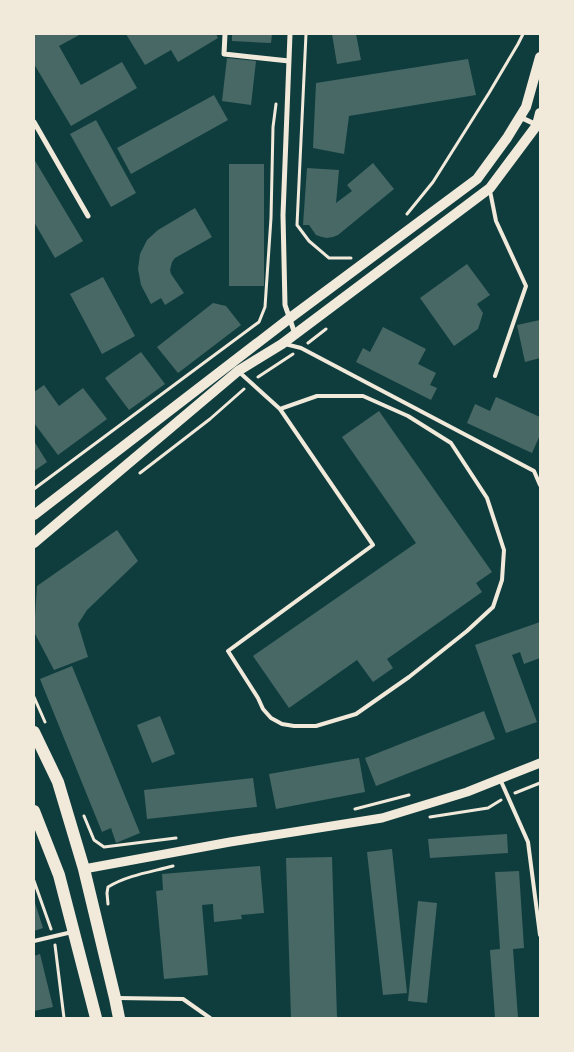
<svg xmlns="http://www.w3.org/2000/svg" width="574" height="1052" font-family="Poppins,sans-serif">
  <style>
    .building { fill: #486865 }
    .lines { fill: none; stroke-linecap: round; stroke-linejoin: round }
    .path { stroke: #f1e9da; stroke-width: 3 }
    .service { stroke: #f1e9da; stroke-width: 4 }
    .minor { stroke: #f1e9da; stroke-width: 5 }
    .tertiary { stroke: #f1e9da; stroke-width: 9 }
    .secondary { stroke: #f1e9da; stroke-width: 10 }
    .primary { stroke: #f1e9da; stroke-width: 12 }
  </style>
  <rect width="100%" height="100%" fill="#0f3d3e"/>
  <!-- building -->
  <path class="building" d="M34,34H81L59,46L81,85L122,62L137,88L71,126L34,64Z
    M126,34H216L218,38L178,62L171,50L145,65Z
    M232,34H272L271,43L232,41Z
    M332,34H356L361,60L337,64Z
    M227,58L256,61L251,105L222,101Z
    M468,59L476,95L349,116L344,154L313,148L316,83Z
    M214,95L228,120L131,174L117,148Z
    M96,120L136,193L111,207L70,134Z
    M34,159L83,241L55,258L34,222Z
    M373,163L394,189L338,235L333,237L327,238L322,237L316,235L309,225H303L307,168L339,170L336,203L352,191L347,185Z
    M229,164H264V286H229Z
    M195,208L212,237L175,258L172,262L170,270L171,274L184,293L165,305L161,298L151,304L141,285L138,269L140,254L147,240L158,230Z
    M467,264L490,295L477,304L483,313L478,329L454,346L420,298Z
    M103,277L135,336L102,354L70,294Z
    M213,303L226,306L241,325L178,373L157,347Z
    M540,320V358L525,362L517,325Z
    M383,327L426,349L418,364L436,373L430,385L437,388L431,400L356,362L363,348L370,352Z
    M141,352L165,384L129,410L105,378Z
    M44,385L59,406L83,388L107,419L58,455L34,423V392Z
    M496,397L540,417V435L532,453L467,423L475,404L490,411Z
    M379,411L492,572L476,583L482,592L387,659L393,668L373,682L357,660L289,708L253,656L416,543L342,437Z
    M34,441L47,462L34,471Z
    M117,530L138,561L87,610L78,624L88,657L54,670L34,632L37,586Z
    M540,622V658L524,664L520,652L512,655L537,722L506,733L475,645Z
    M72,666L140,833L116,843L111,828L102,832L40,679Z
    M484,711L495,739L376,786L365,758Z
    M160,716L175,754L152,763L137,725Z
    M359,758L365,792L276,809L269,774Z
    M253,778L257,807L147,819L144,790Z
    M507,834L508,853L430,858L428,839Z
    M392,849L407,993L383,995L367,852Z
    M332,857L337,1018H291L286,858Z
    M260,866L264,913L241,915L242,919L214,922L213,904L202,905L208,975L164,979L156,891L163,890L162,874Z
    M519,871L524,948L513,949L518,1018H495L490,950L500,949L495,872Z
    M34,900L43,928L34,931Z
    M418,901L437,903L427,1003L408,1001Z
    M40,954L53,1007L34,1011V956Z"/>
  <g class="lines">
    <!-- path -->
    <path class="path" d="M306,34L297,225L309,241L329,258H351
      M407,214L433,182L489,93L518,44L523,34
      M308,343L326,329
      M258,377L293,354
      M140,473L210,419L244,389
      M34,489L259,322L265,307L271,218L273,127L276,104
      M34,697L45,722
      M515,793L540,783
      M355,809L409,795
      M84,816L94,840L104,847L176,838
      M430,817L488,808L501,800
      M34,881L51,929
      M108,904L107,893L108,887C128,875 151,872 173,866
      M55,945L64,1018"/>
    <!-- service -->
    <path class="service" d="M490,191L496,221L526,286L495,376
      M285,344L301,348L534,471L540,485
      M238,371L280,409L317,396H363L408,416L451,443L487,498L504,550L502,580L493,607L467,631L409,677L356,714L316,726H294L282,724L271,718L263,709L258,698L228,651L373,545L280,409
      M500,779L528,842L540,935
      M34,941L72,932
      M118,998L183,999L210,1018"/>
    <!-- minor -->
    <path class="minor" d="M225,34L224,54L289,61
      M290,34L283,215L285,305L295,334
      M520,117L537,125
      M34,122L88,216"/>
    <!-- tertiary -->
    <path class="tertiary" d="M84,869L230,842L382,818L467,792L540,763"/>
    <!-- secondary -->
    <path class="secondary" d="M34,515L290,318L477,179L507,138L526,107L540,57
      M34,543L238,371L282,344L490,188L537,125L540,113"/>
    <!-- primary -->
    <path class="primary" d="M34,732L58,782L84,869L115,998L119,1018
      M34,811L59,875L96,1018"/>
  </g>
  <!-- border -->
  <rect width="574" height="1052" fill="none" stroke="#f1e9da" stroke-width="70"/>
</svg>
